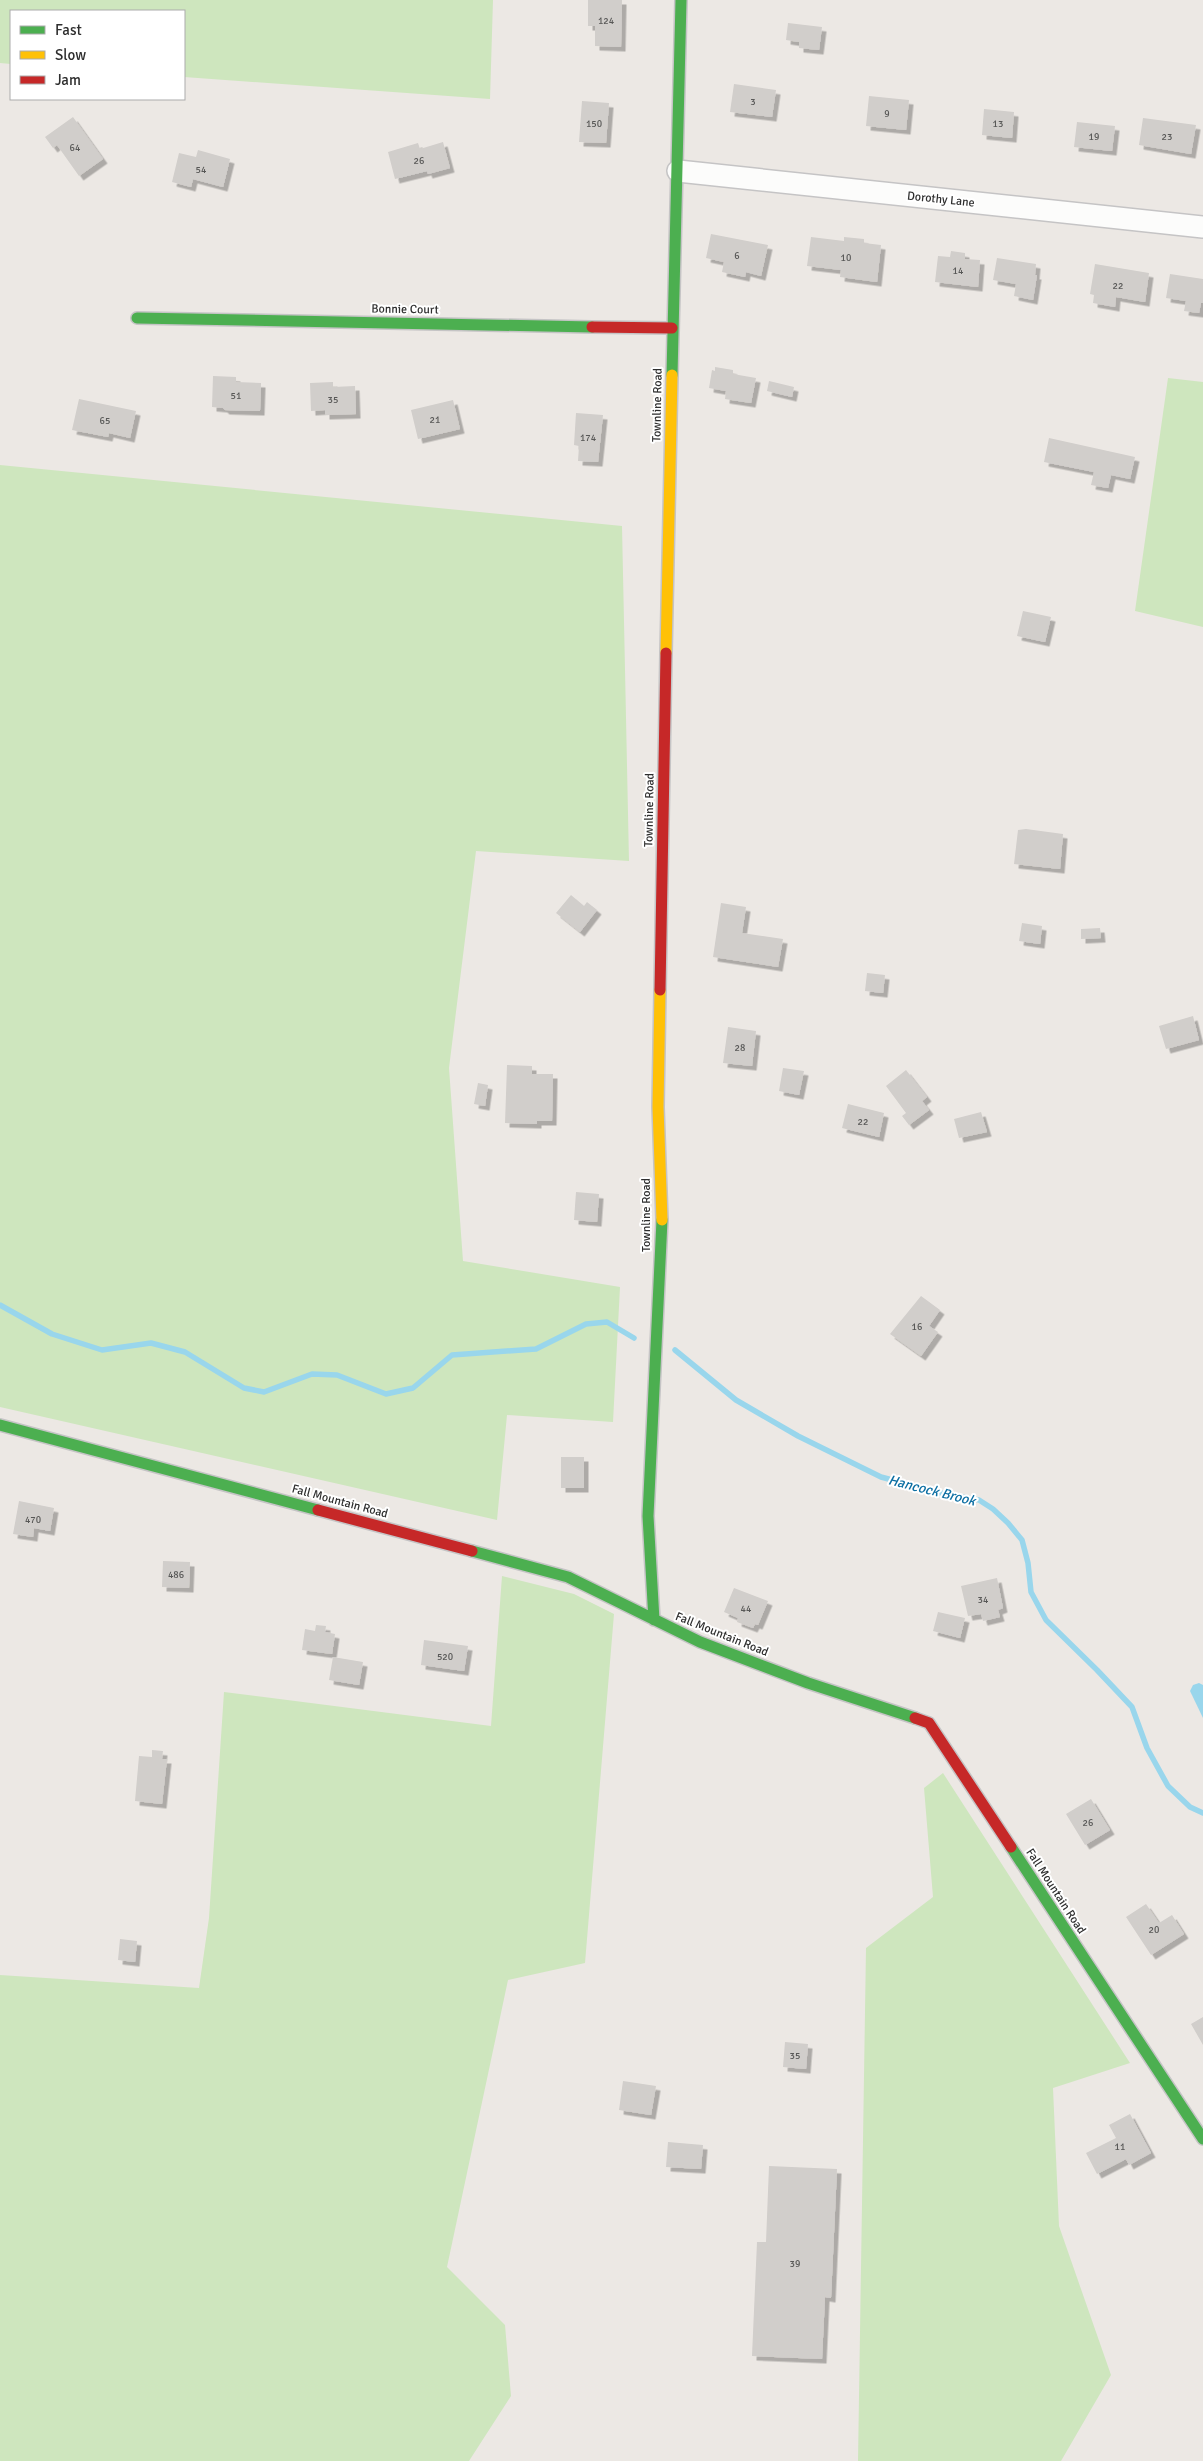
<svg xmlns="http://www.w3.org/2000/svg" width="1203" height="2461" font-family="Signika,sans-serif">
  <style>
    .green { fill: #cee6be }
    .water { fill: #99d6ec }
    .lines { fill: none; stroke-linecap: round; stroke-linejoin: round }
    .stream { stroke: #99d6ec; stroke-width: 5.5 }
    .building { fill: #d1cecb; filter: url(#shadow) }
    .street-casing { stroke: #c5c4c5; stroke-width: 24 }
    .fast-casing { stroke: #c5c4c5; stroke-width: 14 }
    .slow-casing { stroke: #c5c4c5; stroke-width: 14 }
    .jam-casing { stroke: #c5c4c5; stroke-width: 14 }
    .street { stroke: #fcfcfb; stroke-width: 21 }
    .fast { stroke: #4caf50; stroke-width: 11 }
    .slow { stroke: #ffc107; stroke-width: 11 }
    .jam { stroke: #c62828; stroke-width: 11 }
    .labels { text-anchor: middle; stroke-width: 4; stroke-linejoin: round; paint-order: stroke }
    .number-label { font-size: 10px; fill: #585857 }
    .street-label { font-size: 12px; fill: #2e2e2e; stroke: #fff }
    .water-label { font-size: 14px; font-style: italic; fill: #0d6fa3; stroke: #fff }
  </style>
  <defs>
    <filter id="shadow"><feDropShadow dx="4.5" dy="4.5" stdDeviation="0" flood-color="#0004"/></filter>
  </defs>
  <rect width="100%" height="100%" fill="#ece8e4"/>
  <!-- green -->
  <path class="green" d="M0,0H493L490,99L184,77V11H11V64L0,63Z
    M1168,378L1203,382V627L1135,611Z
    M0,465L622,526L629,861L476,851L449,1068L463,1261L620,1287L613,1422L507,1415L497,1520L0,1407Z
    M502,1576L574,1594L614,1614L585,1963L508,1980L447,2267L505,2325L511,2396L469,2461H0V1975L199,1988L209,1918L224,1692L491,1726Z
    M943,1773L1130,2063L1053,2088L1059,2226L1111,2375L1061,2461H858L866,1948L933,1897L924,1788Z"/>
  <!-- water -->
  <path class="water" d="M1199,1683L1203,1685V1718L1190,1691L1193,1685Z"/>
  <g class="lines">
    <!-- stream -->
    <path class="stream" d="M0,1305L52,1334L102,1350L151,1343L185,1352L244,1388L264,1392L312,1374L337,1375L386,1394L413,1388L452,1355L536,1349L586,1324L607,1322L634,1338
      M675,1350L736,1400L798,1436L881,1477L945,1494L979,1500L993,1509L1008,1523L1022,1540L1028,1563L1031,1592L1046,1620L1097,1670L1132,1707L1147,1748L1168,1786L1190,1807L1203,1813"/>
  </g>
  <!-- building -->
  <path class="building" d="M588,0H622L621,47L595,46V26H588Z
    M788,23L822,27L819,50L799,48V42L786,40Z
    M734,84L776,90L772,117L730,112Z
    M869,96L909,100L906,130L866,126Z
    M582,101L609,103L606,143L579,142Z
    M984,109L1014,112L1012,138L982,135Z
    M73,117L103,159L79,176L57,145L53,148L45,137Z
    M1143,118L1196,125L1191,154L1139,145Z
    M1077,122L1115,126L1112,151L1074,147Z
    M443,142L450,168L428,174L427,171L395,179L388,152L418,143L420,149Z
    M198,150L230,159L223,187L193,179L191,187L172,182L179,153L196,157Z
    M711,234L768,245L761,276L746,272L745,277L722,272L724,262L706,258Z
    M811,237L844,241V237L864,239V243L881,245L877,282L840,277L841,270L807,266Z
    M951,251L965,253V259L980,260L978,287L935,282L938,256L950,257Z
    M997,258L1036,264L1035,275H1037L1033,300L1014,296L1016,284L993,280Z
    M1095,264L1149,273L1145,302L1116,297L1115,307L1093,303L1094,295L1090,294Z
    M1170,274L1203,279V303H1201L1199,313L1184,311L1186,301L1166,298Z
    M715,367L733,370V374L756,378L751,403L725,399L726,391L709,388L712,370L715,371Z
    M213,376L236,377V382L261,383L260,411L225,410L223,408L212,407Z
    M769,381L794,387L792,397L767,391Z
    M333,382V387L355,386L356,414L325,415V410L311,411L310,383Z
    M79,399L136,411L130,438L109,433L108,437L72,430Z
    M453,400L460,429L418,439L411,410Z
    M576,413L603,415L598,462L578,461L579,446L574,445Z
    M1049,438L1135,457L1130,479L1111,475L1108,488L1091,485L1094,472L1044,462Z
    M1023,611L1051,617L1045,642L1017,636Z
    M1026,829L1063,834L1060,869L1014,864L1018,830Z
    M571,895L584,906L587,902L597,910L580,932L556,913Z
    M721,903L746,907L742,933L783,939L778,967L713,957Z
    M1022,923L1042,926L1040,944L1019,941Z
    M1100,928L1101,938L1081,939V929Z
    M867,973L885,975L883,993L865,991Z
    M1193,1016L1199,1040L1166,1049L1159,1026Z
    M728,1027L756,1031L752,1066L723,1063Z
    M507,1065L532,1066V1074H553L552,1121H537V1124L505,1123Z
    M783,1068L804,1071L799,1095L779,1091Z
    M906,1070L927,1097L922,1101L929,1110L909,1125L902,1116L906,1113L886,1086Z
    M478,1083L488,1085L485,1106L474,1104Z
    M848,1104L884,1113L879,1137L842,1128Z
    M981,1112L987,1132L959,1138L954,1119Z
    M576,1192L599,1194L597,1222L574,1220Z
    M921,1296L940,1310L929,1326L938,1332L921,1356L890,1334Z
    M561,1457H584V1488H561Z
    M19,1501L54,1508L50,1531L34,1528L33,1537L13,1534Z
    M163,1561L190,1562L189,1588L162,1587Z
    M997,1578L1003,1608L998,1610L1000,1617L983,1621L981,1614L968,1616L961,1586Z
    M734,1588L768,1601L758,1625L755,1624L753,1628L737,1622L738,1618L724,1612Z
    M938,1612L965,1618L960,1638L933,1631Z
    M316,1625L326,1626L325,1632L335,1634L332,1654L302,1650L305,1629L315,1631Z
    M424,1640L468,1646L464,1671L421,1665Z
    M333,1657L363,1662L359,1685L329,1680Z
    M152,1750L163,1751L162,1759H167L162,1804L135,1801L139,1756L152,1757Z
    M1091,1799L1110,1830L1085,1845L1066,1814Z
    M1146,1904L1159,1923L1172,1915L1184,1934L1151,1955L1126,1917Z
    M120,1939L137,1941L135,1962L118,1960Z
    M1203,2017V2045L1191,2024Z
    M785,2042L808,2044L806,2069L783,2067Z
    M623,2081L656,2086L651,2115L619,2110Z
    M1130,2114L1151,2153L1129,2165L1126,2159L1097,2174L1086,2153L1116,2138L1109,2125Z
    M668,2142L703,2145L701,2169L666,2167Z
    M769,2166L837,2169L831,2298L825,2297L822,2359L752,2356L757,2242H766Z"/>
  <g class="lines">
    <!-- street casing -->
    <g class="street-casing">
      <path id="street" d="M678,171L1203,227"/>
    </g>
    <!-- fast casing -->
    <g class="fast-casing">
      <path id="fast" d="M137,318L592,327
        M672,375L681,0
        M0,1425L318,1510
        M472,1551L568,1577L700,1642L808,1683L915,1718
        M654,1620L648,1516L662,1220
        M1011,1847L1203,2139"/>
    </g>
    <!-- slow casing -->
    <g class="slow-casing">
      <path id="slow" d="M666,653L672,375
        M660,990L658,1107L662,1220"/>
    </g>
    <!-- jam casing -->
    <g class="jam-casing">
      <path id="jam" d="M592,327L672,328
        M660,990L666,653
        M318,1510L472,1551
        M915,1718L929,1723L1011,1847"/>
    </g>
    <!-- street -->
    <use href="#street" class="street"/>
    <!-- fast -->
    <use href="#fast" class="fast"/>
    <!-- slow -->
    <use href="#slow" class="slow"/>
    <!-- jam -->
    <use href="#jam" class="jam"/>
  </g>
  <g class="labels">
    <!-- number labels -->
    <g class="number-label">
      <text x="606" y="24">124</text>
      <text x="753" y="105">3</text>
      <text x="887" y="117">9</text>
      <text x="594" y="127">150</text>
      <text x="998" y="127">13</text>
      <text x="1094" y="140">19</text>
      <text x="1167" y="140">23</text>
      <text x="75" y="151">64</text>
      <text x="419" y="164">26</text>
      <text x="201" y="173">54</text>
      <text x="737" y="259">6</text>
      <text x="846" y="261">10</text>
      <text x="958" y="274">14</text>
      <text x="1118" y="289">22</text>
      <text x="236" y="399">51</text>
      <text x="333" y="403">35</text>
      <text x="435" y="423">21</text>
      <text x="105" y="424">65</text>
      <text x="588" y="441">174</text>
      <text x="740" y="1051">28</text>
      <text x="863" y="1125">22</text>
      <text x="917" y="1330">16</text>
      <text x="33" y="1523">470</text>
      <text x="176" y="1578">486</text>
      <text x="983" y="1603">34</text>
      <text x="746" y="1612">44</text>
      <text x="445" y="1660">520</text>
      <text x="1088" y="1826">26</text>
      <text x="1154" y="1933">20</text>
      <text x="795" y="2059">35</text>
      <text x="1120" y="2150">11</text>
      <text x="795" y="2267">39</text>
    </g>
    <!-- street labels -->
    <g class="street-label">
      <text transform="translate(941 199) rotate(6)" y="4">Dorothy Lane</text>
      <text transform="translate(405 309) rotate(1)" y="4">Bonnie Court</text>
      <text transform="translate(657 405) rotate(-89)" y="4">Townline Road</text>
      <text transform="translate(649 810) rotate(-89)" y="4">Townline Road</text>
      <text transform="translate(646 1215) rotate(-90)" y="4">Townline Road</text>
      <text transform="translate(340 1501) rotate(15)" y="4">Fall Mountain Road</text>
      <text transform="translate(722 1634) rotate(22)" y="4">Fall Mountain Road</text>
      <text transform="translate(1056 1891) rotate(57)" y="4">Fall Mountain Road</text>
    </g>
    <!-- water labels -->
    <g class="water-label">
      <text transform="translate(932 1490) rotate(14)" y="5">Hancock Brook</text>
    </g>
  </g>
  <!-- legend -->
  <rect x="10" y="10" width="175" height="90" fill="#ffffff" stroke="#ababab"/>
  <rect x="20" y="26" width="25" height="8" fill="#4caf50" stroke="#ababab"/>
  <text x="55" y="35" font-size="15" fill="#2e2e2e">Fast</text>
  <rect x="20" y="51" width="25" height="8" fill="#ffc107" stroke="#ababab"/>
  <text x="55" y="60" font-size="15" fill="#2e2e2e">Slow</text>
  <rect x="20" y="76" width="25" height="8" fill="#c62828" stroke="#ababab"/>
  <text x="55" y="85" font-size="15" fill="#2e2e2e">Jam</text>
</svg>
